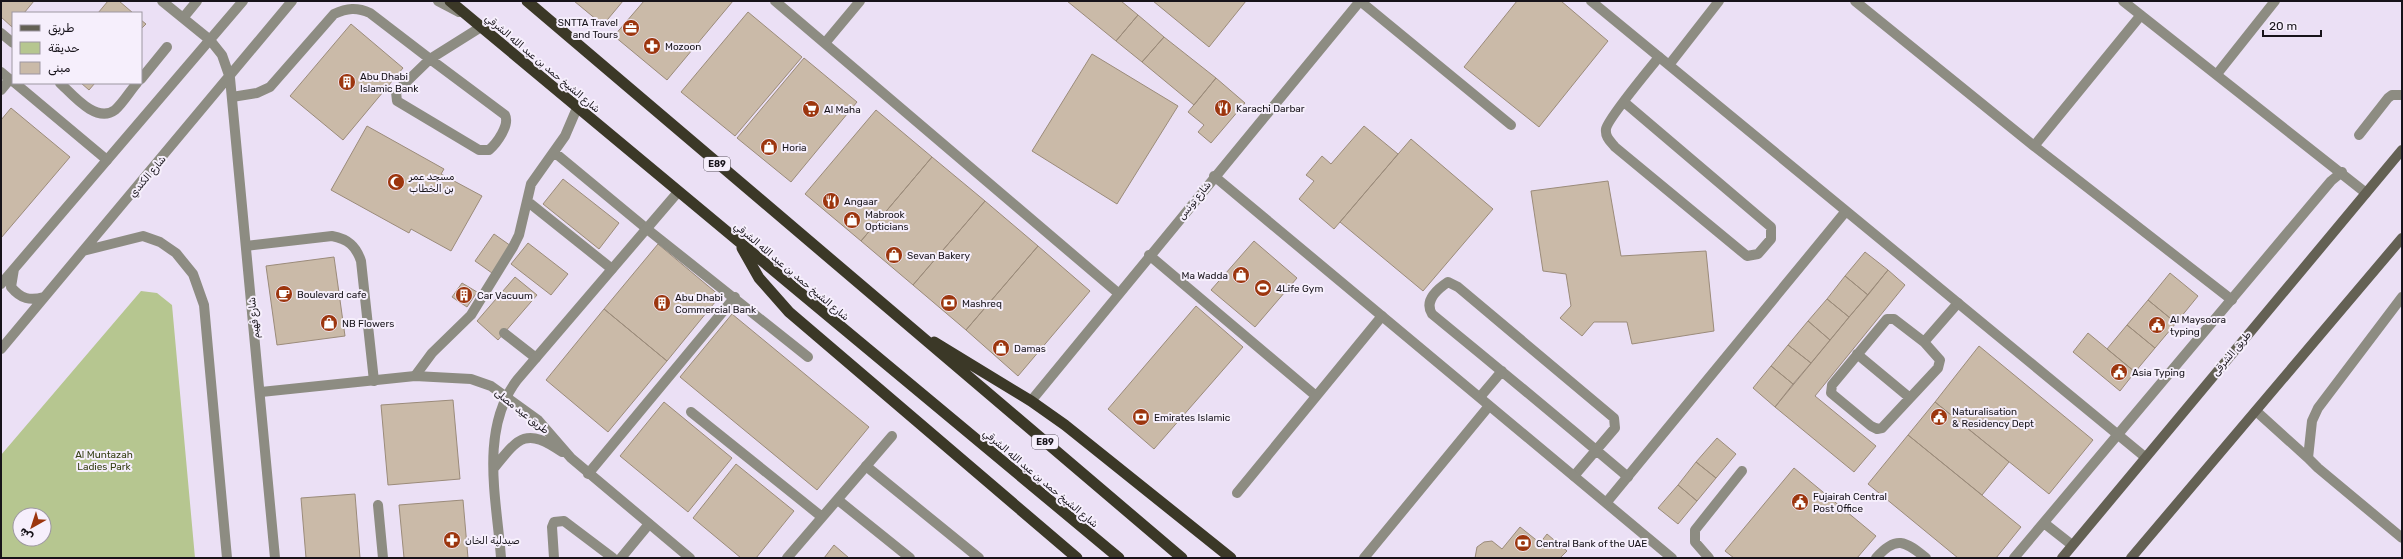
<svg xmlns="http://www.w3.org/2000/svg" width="2403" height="559" font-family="Rubik,'Noto Naskh Arabic',sans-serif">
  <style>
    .green { fill: #b6c690; fill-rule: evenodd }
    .building { fill: #cabaa8; stroke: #9b8b7a }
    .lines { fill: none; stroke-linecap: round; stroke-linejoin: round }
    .service { stroke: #8d8c82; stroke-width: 10 }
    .minor { stroke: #8d8c82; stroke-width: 10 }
    .tertiary { stroke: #8d8c82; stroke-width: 10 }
    .secondary { stroke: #646154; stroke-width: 10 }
    .trunk { stroke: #3b3827; stroke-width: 11 }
    .labels { text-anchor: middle; stroke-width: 4; stroke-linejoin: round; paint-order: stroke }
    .shield { fill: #f6effc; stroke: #5a555e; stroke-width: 1 }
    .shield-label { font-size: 9px; font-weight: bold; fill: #17131a }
    .poi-label { font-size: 10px; fill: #17131a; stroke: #f6effc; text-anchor: start }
    .street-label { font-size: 10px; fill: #17131a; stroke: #f6effc }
    .park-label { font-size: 10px; fill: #364015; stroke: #f6effc }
  </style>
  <rect width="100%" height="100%" fill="#ebe0f5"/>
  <!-- green -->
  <path class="green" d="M141,291L157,293L172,305L195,558H1V455ZM20,515H44V539H20Z"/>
  <!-- building -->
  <path class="building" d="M1,1H34L24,13H13L12,27L1,17Z
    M108,1H119L133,13H98Z
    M574,1H623L603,25Z
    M644,1H733L667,80L614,36Z
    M1067,1H1121L1138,15L1116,41Z
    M1153,1H1246L1209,47Z
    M1517,1H1561L1608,41L1539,127L1464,67Z
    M748,12L802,57L735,136L681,92Z
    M1138,15L1164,37L1142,62L1116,41Z
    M141,20L146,24L141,29Z
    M351,24L403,68L343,140L290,96Z
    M1164,37L1216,78L1194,105L1142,62Z
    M1092,54L1178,106L1117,204L1032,151Z
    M804,58L857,102L791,182L737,138Z
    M1216,78L1245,103L1211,143L1198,132L1204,125L1188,112Z
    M81,83H95L89,90Z
    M11,108L70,157L1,238V120Z
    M876,110L932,157L861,241L805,194Z
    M367,126L444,169L441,174L482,196L451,251L411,229L409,233L331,190Z
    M1364,126L1398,154L1334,229L1299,199L1314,181L1306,175L1322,156L1331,164Z
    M1411,139L1493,209L1423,291L1340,222Z
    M932,157L985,201L913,285L861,241Z
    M563,179L619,223L599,249L543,204Z
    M1608,181L1621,256L1706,251L1714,331L1632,344L1627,322H1594L1582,336L1560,318L1571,306L1566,274L1543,271L1531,191Z
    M985,201L1038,246L966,330L913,285Z
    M494,234L511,246L492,273L475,261Z
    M1254,241L1297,278L1255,327L1211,290Z
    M528,243L568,274L551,295L511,264Z
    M658,244L720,296L667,361L604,309Z
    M1038,246L1090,291L1018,376L966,330Z
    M1865,252L1888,270L1868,295L1845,276Z
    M334,257L345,336L277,345L266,266Z
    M1888,270L1905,285L1815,396L1876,446L1854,472L1775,407Z
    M2170,273L2198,296L2176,323L2148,300Z
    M1845,276L1868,295L1849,317L1827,299Z
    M515,277L537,295L498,340L477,321Z
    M462,283L477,292L467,307L452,297Z
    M1827,299L1849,317L1830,340L1808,321Z
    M2148,300L2176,323L2155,348L2127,325Z
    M1196,306L1243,347L1154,449L1108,409Z
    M604,309L667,361L608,432L546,380Z
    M732,314L869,427L817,490L680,377Z
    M1808,321L1830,340L1811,363L1788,345Z
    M2127,325L2155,348L2135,372L2107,349Z
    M2088,333L2135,372L2120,391L2073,352Z
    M1788,345L1811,363L1793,384L1771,366Z
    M1979,346L2093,440L2049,494L1935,402Z
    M1771,366L1793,384L1775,407L1753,388Z
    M453,400L460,479L388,485L381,405Z
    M664,402L732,458L688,512L620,456Z
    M1935,402L2009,462L1982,495L1908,435Z
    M1908,435L2021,527L1996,558H1958L1868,484Z
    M1717,438L1736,454L1716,478L1696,462Z
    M1696,462L1716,478L1697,501L1678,485Z
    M736,464L794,511L756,558H741L693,518Z
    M1794,468L1876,536L1857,558H1734L1725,551Z
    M1678,485L1697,501L1678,524L1658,508Z
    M355,494L360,558H306L301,498Z
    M463,500L468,558H404L399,505Z
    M1520,527L1540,543L1547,534L1567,551L1560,558H1475L1477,547L1484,542L1492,541L1502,549Z
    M834,545L849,558H824Z"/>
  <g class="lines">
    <!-- service -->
    <path class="service" d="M1360,1L1511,125
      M430,59L505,115C510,125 497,143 489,150H479L397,101L396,92Z
      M2217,74L2275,1
      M232,97L257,93L270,87L334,14C347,8 357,7 370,13L430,59L481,27
      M1624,102L1771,227V239L1758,254L1747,256L1615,147C1610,141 1605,137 1606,129C1607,120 1650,68 1659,57
      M2359,135L2388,98L2392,95H2402
      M554,152L647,229L808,357
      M527,201L612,269
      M246,246L332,236C348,239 356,246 361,261L374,381
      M1149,255L1316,396
      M504,333L536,358
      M1924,342L1940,360L1938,368L1882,428L1877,429L1871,426L1831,393L1832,385L1887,319H1894L1924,342L1958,303
      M1857,354L1910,398
      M415,376L432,353L471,315L513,247L519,235L531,184L565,136L577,108
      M1480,397L1502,371
      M866,466L979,558
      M588,474L735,297
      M1574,476L1615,428L1614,418L1458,287L1448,282C1436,290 1424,301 1432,314C1498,368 1563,422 1628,477
      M1237,493L1382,316
      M838,500L910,558
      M378,505L383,558
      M2044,523L2072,545
      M554,558L552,527L554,522L564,521L613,558
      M621,558L649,524
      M1364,558L1489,406
      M1709,558L1695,542V530L1742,471
      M1876,558C1896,535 1905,541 1926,558
      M2014,558L2331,181L2342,172"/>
    <!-- minor -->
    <path class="minor" d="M162,1L210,40
      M775,1L1118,293
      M1591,1L2145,457
      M1855,1L2034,146L2232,300
      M2123,1L2366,193
      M183,18L197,1
      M1,33L13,43
      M825,43L860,1
      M1669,65L1719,1
      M1,72L13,82
      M141,79L167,47
      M15,83L107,160
      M60,83C72,94 96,124 115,110C123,103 130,91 137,83
      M1,90L10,79
      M2034,146L2141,15
      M1214,176L1672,558
      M2402,297L2318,408L2312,421L2308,458L2318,468L2402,538
      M261,392L415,376L471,379L491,386L538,420L571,458L690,558
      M2256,411L2308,458
      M691,412L822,517
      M494,468C519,437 526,427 562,452
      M1606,503L1846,211
      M501,558C497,501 479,430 517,380L678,192
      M787,558L892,436"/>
    <!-- tertiary -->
    <path class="tertiary" d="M438,1L459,12
      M210,40L222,55L230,78L275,558
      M83,251L143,236L160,242L176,253L193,274L204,305L227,558
      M14,269L11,287C21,299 30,301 44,297
      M1,284L243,1
      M1,349L292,1
      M1031,401L1360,1"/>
    <!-- secondary -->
    <path class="secondary" d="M2062,558L2402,150
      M2131,558L2402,238"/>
    <!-- trunk -->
    <path class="trunk" d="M450,1L1119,558
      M527,1L1182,558
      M742,248L759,278L789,312L1077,558
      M934,342L1031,401L1065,425L1231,558"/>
  </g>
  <!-- icons -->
  <defs>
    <g id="office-disc" transform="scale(0.9)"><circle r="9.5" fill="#9c360e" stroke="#f6effc"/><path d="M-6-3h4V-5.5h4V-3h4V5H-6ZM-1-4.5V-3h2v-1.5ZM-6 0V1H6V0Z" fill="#fff"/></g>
    <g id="pharmacy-disc" transform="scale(0.9)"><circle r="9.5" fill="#9c360e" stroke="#f6effc"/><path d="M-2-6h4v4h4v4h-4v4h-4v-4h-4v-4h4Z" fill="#fff"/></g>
    <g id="building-disc" transform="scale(0.9)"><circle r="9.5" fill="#9c360e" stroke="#f6effc"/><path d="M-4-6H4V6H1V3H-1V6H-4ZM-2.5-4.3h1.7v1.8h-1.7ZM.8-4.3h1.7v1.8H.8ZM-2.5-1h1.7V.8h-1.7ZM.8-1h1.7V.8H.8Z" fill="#fff"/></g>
    <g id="restaurant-disc" transform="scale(0.9)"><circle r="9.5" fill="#9c360e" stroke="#f6effc"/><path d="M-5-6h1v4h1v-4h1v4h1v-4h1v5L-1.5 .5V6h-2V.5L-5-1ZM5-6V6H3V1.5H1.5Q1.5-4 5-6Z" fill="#fff"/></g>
    <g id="supermarket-disc" transform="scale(0.9)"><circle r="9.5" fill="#9c360e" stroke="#f6effc"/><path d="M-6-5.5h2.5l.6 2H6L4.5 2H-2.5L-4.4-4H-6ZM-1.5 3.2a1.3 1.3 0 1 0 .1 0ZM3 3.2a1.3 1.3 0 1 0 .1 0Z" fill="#fff"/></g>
    <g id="shop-disc" transform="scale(0.9)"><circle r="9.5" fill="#9c360e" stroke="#f6effc"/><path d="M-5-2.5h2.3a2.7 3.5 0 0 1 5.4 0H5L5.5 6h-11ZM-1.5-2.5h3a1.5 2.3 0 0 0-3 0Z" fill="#fff"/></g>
    <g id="mosque-disc" transform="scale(0.9)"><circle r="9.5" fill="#9c360e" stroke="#f6effc"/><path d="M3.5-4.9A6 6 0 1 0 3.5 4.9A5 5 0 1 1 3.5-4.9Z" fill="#fff"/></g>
    <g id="stadium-disc" transform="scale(0.9)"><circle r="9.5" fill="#9c360e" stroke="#f6effc"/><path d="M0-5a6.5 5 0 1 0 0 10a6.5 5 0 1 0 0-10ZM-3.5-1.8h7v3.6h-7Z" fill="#fff"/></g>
    <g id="cafe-disc" transform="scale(0.9)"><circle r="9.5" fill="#9c360e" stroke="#f6effc"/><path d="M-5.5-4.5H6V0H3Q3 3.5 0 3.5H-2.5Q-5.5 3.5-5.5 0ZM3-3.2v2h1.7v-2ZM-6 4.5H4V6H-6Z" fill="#fff"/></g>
    <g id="bank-disc" transform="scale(0.9)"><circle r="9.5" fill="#9c360e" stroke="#f6effc"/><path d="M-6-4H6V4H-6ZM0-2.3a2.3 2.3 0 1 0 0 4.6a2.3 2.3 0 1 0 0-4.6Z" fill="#fff"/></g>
    <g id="civic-disc" transform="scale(0.9)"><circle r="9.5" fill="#9c360e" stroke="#f6effc"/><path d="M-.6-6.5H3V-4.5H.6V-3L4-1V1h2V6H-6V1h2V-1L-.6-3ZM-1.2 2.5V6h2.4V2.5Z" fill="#fff"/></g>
  </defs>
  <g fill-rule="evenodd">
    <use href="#office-disc" x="631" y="28"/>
    <use href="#pharmacy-disc" x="652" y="46"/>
    <use href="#building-disc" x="347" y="82"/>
    <use href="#restaurant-disc" x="1223" y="108"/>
    <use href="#supermarket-disc" x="811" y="109"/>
    <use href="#shop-disc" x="769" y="147"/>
    <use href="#mosque-disc" x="396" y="182"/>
    <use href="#restaurant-disc" x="831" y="201"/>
    <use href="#shop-disc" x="852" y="220"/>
    <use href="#shop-disc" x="894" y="255"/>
    <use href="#shop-disc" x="1241" y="275"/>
    <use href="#stadium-disc" x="1263" y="288"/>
    <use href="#cafe-disc" x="284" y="294"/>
    <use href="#building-disc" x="464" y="295"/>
    <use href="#building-disc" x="662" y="303"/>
    <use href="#bank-disc" x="949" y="303"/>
    <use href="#shop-disc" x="329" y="323"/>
    <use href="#civic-disc" x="2157" y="325"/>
    <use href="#shop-disc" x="1001" y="348"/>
    <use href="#civic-disc" x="2119" y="372"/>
    <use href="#bank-disc" x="1141" y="417"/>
    <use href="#civic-disc" x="1939" y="417"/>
    <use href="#civic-disc" x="1800" y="502"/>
    <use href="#pharmacy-disc" x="452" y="540"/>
    <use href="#bank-disc" x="1523" y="543"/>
  </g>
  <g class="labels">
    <!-- shield labels -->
    <g class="shield">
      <rect x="704" y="157" width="26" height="14" rx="3"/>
      <rect x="1032" y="435" width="26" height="14" rx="3"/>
    </g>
    <g class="shield-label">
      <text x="717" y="167">E89</text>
      <text x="1045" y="445">E89</text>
    </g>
    <!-- poi labels -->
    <g class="poi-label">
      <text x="618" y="26" text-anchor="end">SNTTA Travel<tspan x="618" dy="12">and Tours</tspan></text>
      <text x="665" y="50">Mozoon</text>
      <text x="360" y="80">Abu Dhabi<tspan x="360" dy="12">Islamic Bank</tspan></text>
      <text x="1236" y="112">Karachi Darbar</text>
      <text x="824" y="113">Al Maha</text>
      <text x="782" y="151">Horia</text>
      <text x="409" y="180">مسجد عمر<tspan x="409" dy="12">بن الخطاب</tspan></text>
      <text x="844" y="205">Angaar</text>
      <text x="865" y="218">Mabrook<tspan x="865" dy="12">Opticians</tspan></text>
      <text x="907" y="259">Sevan Bakery</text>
      <text x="1228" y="279" text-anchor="end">Ma Wadda</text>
      <text x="1276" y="292">4Life Gym</text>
      <text x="297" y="298">Boulevard cafe</text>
      <text x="477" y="299">Car Vacuum</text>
      <text x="675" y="301">Abu Dhabi<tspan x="675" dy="12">Commercial Bank</tspan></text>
      <text x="962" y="307">Mashreq</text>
      <text x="2170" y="323">Al Maysoora<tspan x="2170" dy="12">typing</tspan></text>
      <text x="342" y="327">NB Flowers</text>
      <text x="1014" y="352">Damas</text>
      <text x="2132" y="376">Asia Typing</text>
      <text x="1952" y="415">Naturalisation<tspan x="1952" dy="12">&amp; Residency Dept</tspan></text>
      <text x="1154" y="421">Emirates Islamic</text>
      <text x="1813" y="500">Fujairah Central<tspan x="1813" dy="12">Post Office</tspan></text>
      <text x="465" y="544">صيدلية الخان</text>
      <text x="1536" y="547">Central Bank of the UAE</text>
    </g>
    <!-- street labels -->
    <g class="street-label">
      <text transform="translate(543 63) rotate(40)" y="4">شارع الشيخ حمد بن عبد الله الشرقي</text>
      <text transform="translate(147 176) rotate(-50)" y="4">شارع الكندي</text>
      <text transform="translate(1194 200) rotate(-51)" y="4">شارع تونس</text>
      <text transform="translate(792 271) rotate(40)" y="4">شارع الشيخ حمد بن عبد الله الشرقي</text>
      <text transform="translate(253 318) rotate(-96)" y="4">شارع فهيم</text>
      <text transform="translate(2231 353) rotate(-50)" y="4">طريق الشرقى</text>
      <text transform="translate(522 411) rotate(38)" y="4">طريق عيد مصلى</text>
      <text transform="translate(1041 478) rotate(40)" y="4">شارع الشيخ حمد بن عبد الله الشرقي</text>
    </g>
    <!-- park labels -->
    <g class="park-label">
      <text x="104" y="458">Al Muntazah<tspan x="104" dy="12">Ladies Park</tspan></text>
    </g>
  </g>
  <!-- border -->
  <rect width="2403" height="559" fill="none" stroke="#17131a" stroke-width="4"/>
  <!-- legend -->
  <rect x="12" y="12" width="130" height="72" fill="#f6effc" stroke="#9d97a2"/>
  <rect x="20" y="25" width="20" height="6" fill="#646154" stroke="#9d97a2"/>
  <text x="48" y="32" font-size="12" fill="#17131a">طريق</text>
  <rect x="20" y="42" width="20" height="12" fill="#b6c690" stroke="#9d97a2"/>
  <text x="48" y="52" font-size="12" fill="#17131a">حديقة</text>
  <rect x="20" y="62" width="20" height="12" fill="#cabaa8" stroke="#9d97a2"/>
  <text x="48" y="72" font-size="12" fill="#17131a">مبنى</text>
  <!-- north arrow -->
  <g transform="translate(32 527) rotate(219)"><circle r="19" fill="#f6effc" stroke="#9d97a2"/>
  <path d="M0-3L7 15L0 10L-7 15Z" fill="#9c360e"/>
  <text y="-6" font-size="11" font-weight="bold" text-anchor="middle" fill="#17131a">ش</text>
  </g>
  <!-- scale -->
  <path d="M2263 30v6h58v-6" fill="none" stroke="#17131a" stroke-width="2"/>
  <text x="2269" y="30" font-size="12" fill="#17131a" stroke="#f6effc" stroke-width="3" paint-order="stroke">20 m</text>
</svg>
